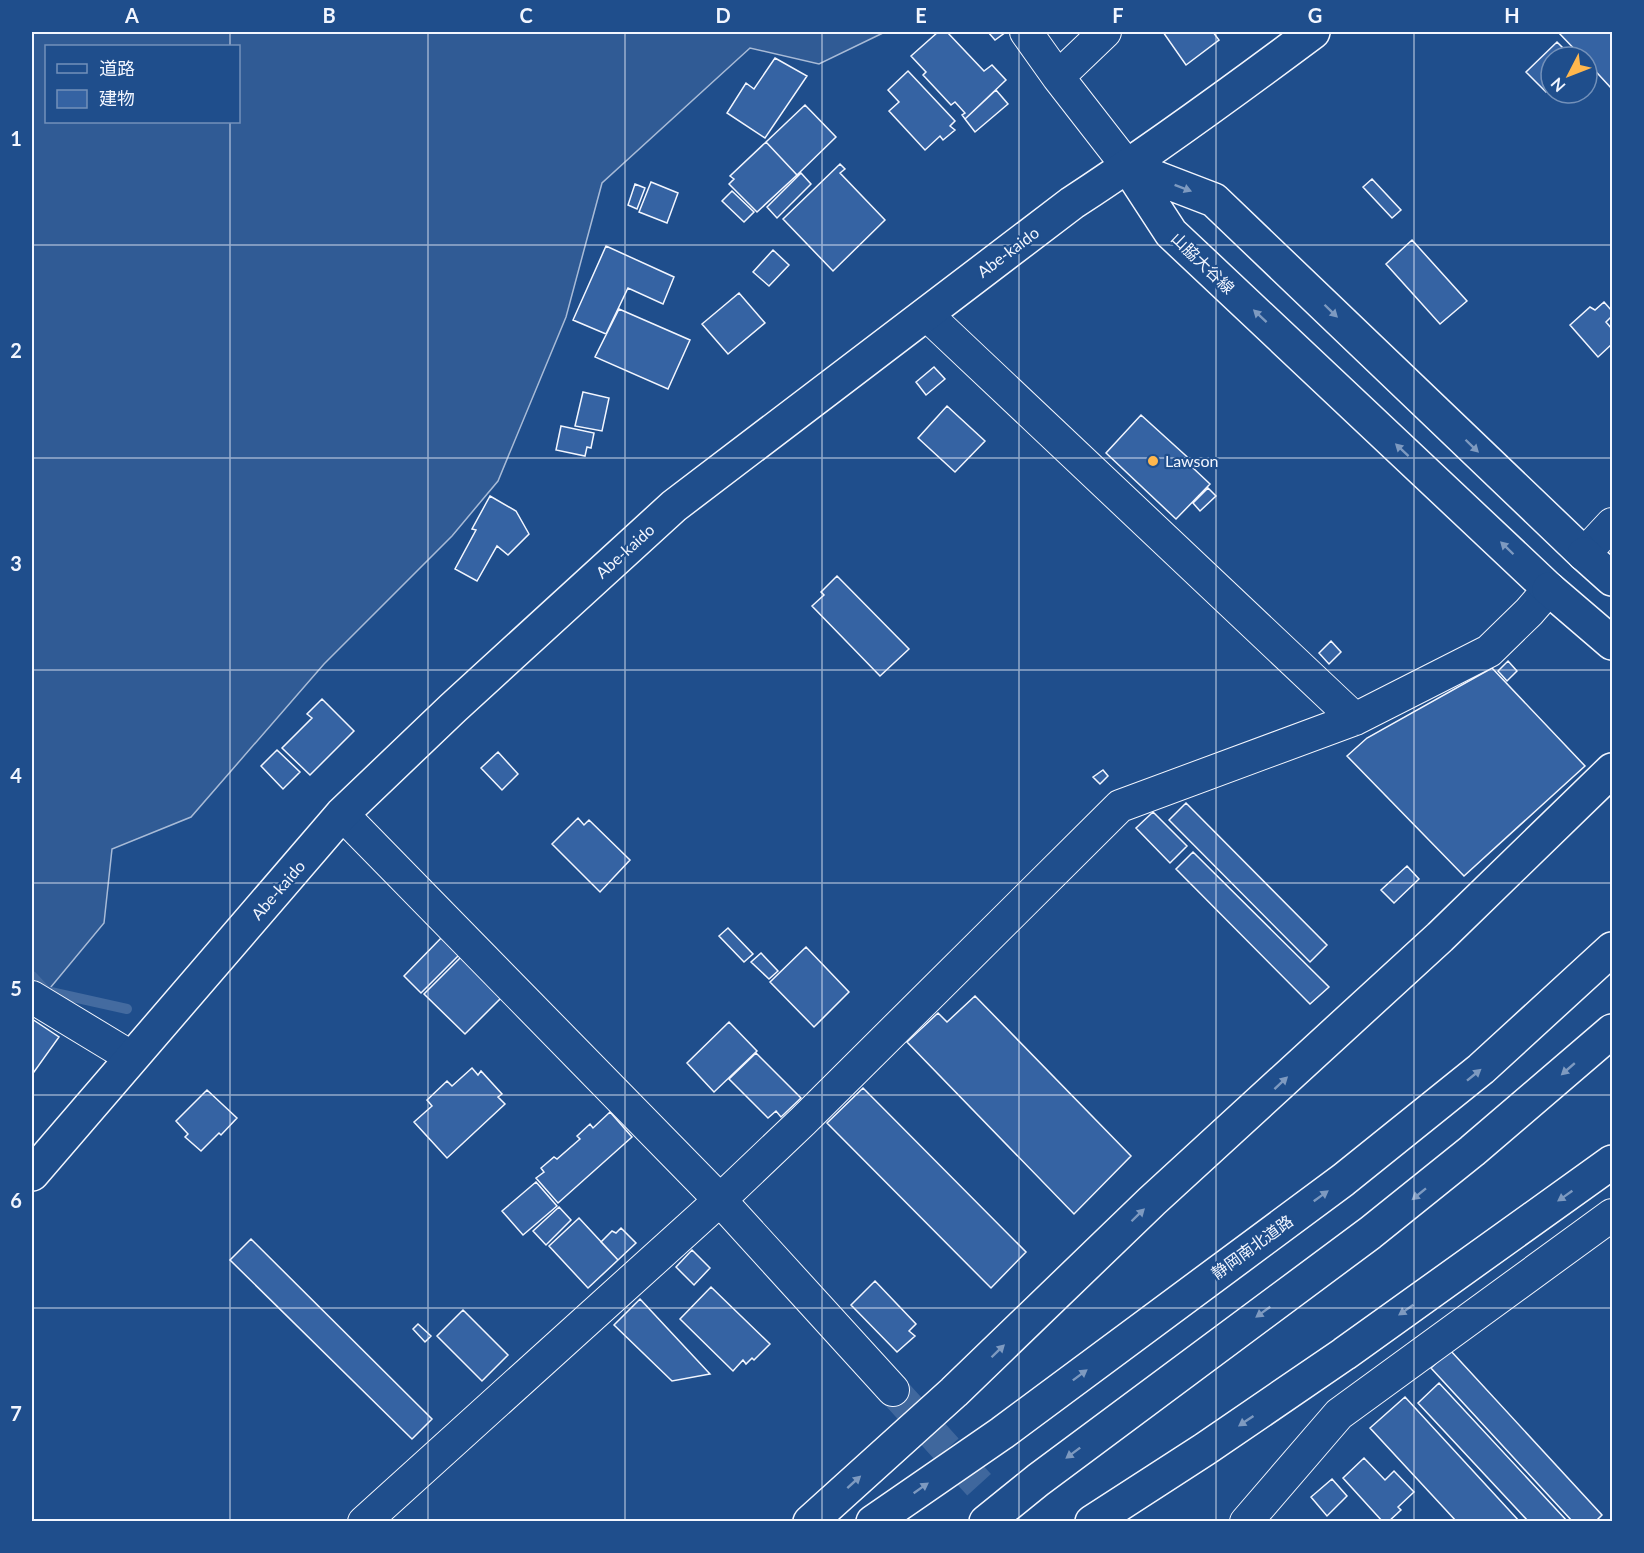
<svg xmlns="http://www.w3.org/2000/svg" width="1644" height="1553" font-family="Lato,'Noto Sans JP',sans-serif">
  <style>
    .built { fill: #305b95; stroke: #a8bbd7; stroke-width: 1.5; fill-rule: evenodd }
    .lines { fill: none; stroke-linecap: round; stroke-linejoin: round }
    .stream { stroke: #446ba0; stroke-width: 10 }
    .building { fill: #3563a3; stroke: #f2f6ff; stroke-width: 1.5 }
    .street-tunnel { stroke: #3f679d; stroke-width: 32; stroke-dasharray: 32 16; stroke-linecap: butt }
    .street-casing { stroke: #f2f6ff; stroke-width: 34 }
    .primary-casing { stroke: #f2f6ff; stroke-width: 36 }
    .highway-casing { stroke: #f2f6ff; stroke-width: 36 }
    .street { stroke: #1f4e8c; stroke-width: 32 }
    .primary { stroke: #1f4e8c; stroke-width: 33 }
    .highway { stroke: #1f4e8c; stroke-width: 33 }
    .oneway { fill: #7e9ac0 }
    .grid { fill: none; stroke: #f2f6ff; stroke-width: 1.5; stroke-opacity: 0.55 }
    .poi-dot { fill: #ffb74d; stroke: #1f4e8c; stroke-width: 2 }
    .labels { text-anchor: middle; stroke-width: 4.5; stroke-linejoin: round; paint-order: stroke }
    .street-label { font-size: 16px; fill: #f2f6ff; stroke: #1f4e8c }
    .poi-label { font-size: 16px; fill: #f2f6ff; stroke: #1f4e8c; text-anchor: start }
    .neatline { fill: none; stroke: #f2f6ff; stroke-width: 2 }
    .grid-label { font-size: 20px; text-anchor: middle; font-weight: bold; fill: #f2f6ff }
  </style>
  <rect width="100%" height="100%" fill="#1f4e8c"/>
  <!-- built -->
  <path class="built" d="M32,32H885L819,64L750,48L602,183L566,317L498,481L452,536L324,664L191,817L112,849L104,923L36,1005H32ZM46,46H238V122H46Z"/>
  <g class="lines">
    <!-- stream -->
    <path class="stream" d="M32,976L46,991L127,1009"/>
  </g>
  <!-- building -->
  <path class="building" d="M938,32H947L984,71L992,65L1006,80L965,119L962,115L965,113L955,102L951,105L923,75L926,72L911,56Z
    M988,32H1006L995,40Z
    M1163,32H1213L1219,40L1186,65Z
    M1558,32H1612V89L1587,62V57H1582Z
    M1557,42L1572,57H1551V87L1546,92L1526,72Z
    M775,58L807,76L765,138L727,113L746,83L754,89Z
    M908,71L955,121L950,126L955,130L943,140L940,136L925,150L889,111L899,102L888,90Z
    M996,90L1008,104L975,132L965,119Z
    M805,105L836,137L797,175L766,142Z
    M766,142L797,175L757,212L729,184L734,179L730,176Z
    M840,164L845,169L840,173L885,220L833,271L783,219Z
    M801,173L811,184L777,218L767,207Z
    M1372,179L1401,210L1392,218L1363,187Z
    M651,182L678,193L667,223L639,212Z
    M635,184L645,188L637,209L628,205Z
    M732,191L754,212L744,222L722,201Z
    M1412,240L1467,301L1440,324L1386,264Z
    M606,246L674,277L663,304L628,288L606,334L573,320Z
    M773,250L789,265L769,286L753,272Z
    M739,293L765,323L728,354L702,324Z
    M1604,302L1612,311V316L1606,322L1612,329V344L1598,357L1570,325L1590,307L1595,310Z
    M619,309L690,340L668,389L595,357Z
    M934,367L945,379L926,395L916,382Z
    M583,392L609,398L602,431L575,426Z
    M947,406L985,441L955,472L918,438Z
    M1141,415L1195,464L1192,467L1210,484L1176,519L1106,453Z
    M561,426L594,433L591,448L587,447L585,456L556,450Z
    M1208,488L1216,496L1200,511L1193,503Z
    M490,496L516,511L529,534L508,555L497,546L477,581L455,569L476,530L472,529Z
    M837,576L909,649L880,676L812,606L824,595L821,592Z
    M1331,641L1341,652L1329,664L1319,653Z
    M1508,661L1517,671L1507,681L1498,671Z
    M1492,668L1585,766L1464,876L1347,756L1367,738Z
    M322,699L354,731L310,775L282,748L312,718L307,714Z
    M277,750L300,772L283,789L261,766Z
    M498,752L518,774L502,790L481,768Z
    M1103,770L1108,776L1100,784L1093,777Z
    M1186,803L1327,945L1310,962L1169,820Z
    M1153,812L1187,846L1170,863L1136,828Z
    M578,818L584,825L589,820L630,860L600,892L552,844Z
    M1193,852L1329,987L1310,1004L1176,869Z
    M1407,866L1419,879L1394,903L1381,890Z
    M728,928L753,954L744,962L719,936Z
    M444,935L462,952L421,993L404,976Z
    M806,947L849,992L814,1027L770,982Z
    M761,953L778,971L769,979L751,962Z
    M462,956L503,996L465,1034L424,994Z
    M975,996L1131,1156L1074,1214L907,1042L938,1013L947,1022Z
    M32,1019L59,1037L34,1072L32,1069Z
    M729,1022L757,1051L714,1092L687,1063Z
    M756,1053L801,1098L781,1117L776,1111L768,1118L729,1079Z
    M472,1068L478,1075L481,1071L502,1094L498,1097L505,1104L447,1158L414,1122L432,1106L427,1100L447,1081L452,1086Z
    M863,1088L1026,1252L991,1288L827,1123Z
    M207,1090L237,1118L221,1135L219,1133L201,1151L185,1137L188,1134L176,1121Z
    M610,1112L632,1137L558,1203L536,1178L544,1172L541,1168L554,1157L557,1159L580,1139L577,1136L590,1124L593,1128Z
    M536,1182L557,1206L523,1235L502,1211Z
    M559,1207L571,1220L546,1245L533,1231Z
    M579,1218L618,1260L588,1288L549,1246Z
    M621,1228L636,1243L618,1260L601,1242L612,1231L616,1233Z
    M251,1239L432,1419L412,1439L230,1260Z
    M692,1250L710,1268L694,1285L676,1267Z
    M875,1281L916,1324L909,1331L915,1336L897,1352L851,1305Z
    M711,1287L770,1344L754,1360L752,1358L746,1364L743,1360L733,1371L680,1319Z
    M640,1299L710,1374L672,1381L614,1325Z
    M463,1310L508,1355L482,1381L437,1336Z
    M418,1324L431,1336L425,1342L413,1329Z
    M1450,1350L1602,1515L1595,1522H1573L1431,1368Z
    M1439,1383L1568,1522H1529L1418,1403Z
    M1405,1397L1520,1522H1457L1370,1428Z
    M1364,1458L1385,1480L1394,1471L1414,1492L1398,1507L1401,1510L1388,1522H1383L1343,1478Z
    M1332,1479L1347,1496L1327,1516L1311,1497Z"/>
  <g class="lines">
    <!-- street-tunnel -->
    <path class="street-tunnel" d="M893,1390L1013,1522"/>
    <!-- street casing -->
    <g class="street-casing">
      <path id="street" d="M1026,32L1058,77L1128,167
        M1058,77L1105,32
        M926,314L1355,719
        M1584,554L1612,524
        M342,814L720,1200L893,1390
        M32,997L131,1057
        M364,1522L720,1200L803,1121L1120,806L1355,719L1489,651L1529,612L1549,589
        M1246,1522L1339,1414L1612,1215"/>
    </g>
    <!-- primary casing -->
    <g class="primary-casing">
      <path id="primary" d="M1128,167L1214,200L1584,554
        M1128,167L1171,233L1549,589
        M32,1174L342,814L453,708L674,506L1072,203C1155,149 1234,91 1313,32"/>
    </g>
    <!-- highway casing -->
    <g class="highway-casing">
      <path id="highway" d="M1584,554L1612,579
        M1549,589L1612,643
        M810,1522L954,1392L1152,1201L1440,937L1612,770
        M873,1522L1002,1433L1343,1180L1481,1069L1612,949
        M986,1522L1038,1480L1370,1233L1472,1151L1612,1031
        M1092,1522L1205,1449L1344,1354L1612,1162"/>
    </g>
    <!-- street -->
    <use href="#street" class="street"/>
    <!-- primary -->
    <use href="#primary" class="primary"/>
    <!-- highway -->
    <use href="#highway" class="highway"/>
  </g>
  <!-- one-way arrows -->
  <defs><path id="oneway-solid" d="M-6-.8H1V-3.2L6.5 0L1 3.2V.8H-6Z" transform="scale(1.5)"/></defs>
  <g class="oneway">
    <use href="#oneway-solid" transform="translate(1183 188) rotate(21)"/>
    <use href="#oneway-solid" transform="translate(1331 311) rotate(44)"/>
    <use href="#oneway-solid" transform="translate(1260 316) rotate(-137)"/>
    <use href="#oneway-solid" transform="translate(1472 446) rotate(44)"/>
    <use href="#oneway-solid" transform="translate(1402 450) rotate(-137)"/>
    <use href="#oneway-solid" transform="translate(1507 548) rotate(-136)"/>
    <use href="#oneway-solid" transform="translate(1568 1069) rotate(139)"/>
    <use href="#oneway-solid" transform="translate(1474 1075) rotate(-39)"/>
    <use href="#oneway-solid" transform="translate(1281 1083) rotate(-43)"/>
    <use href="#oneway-solid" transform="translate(1419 1194) rotate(141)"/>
    <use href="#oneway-solid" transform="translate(1321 1196) rotate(-36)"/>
    <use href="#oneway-solid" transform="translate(1565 1196) rotate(145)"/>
    <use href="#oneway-solid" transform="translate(1138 1215) rotate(-44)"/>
    <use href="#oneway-solid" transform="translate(1406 1310) rotate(145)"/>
    <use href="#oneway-solid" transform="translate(1263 1312) rotate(144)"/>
    <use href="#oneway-solid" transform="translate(998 1351) rotate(-44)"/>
    <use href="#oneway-solid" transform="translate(1080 1375) rotate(-37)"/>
    <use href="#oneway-solid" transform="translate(1246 1421) rotate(146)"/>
    <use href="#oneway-solid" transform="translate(1073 1453) rotate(143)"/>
    <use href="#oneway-solid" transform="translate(854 1482) rotate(-42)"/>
    <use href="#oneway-solid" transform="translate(921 1488) rotate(-35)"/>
  </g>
  <!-- grid -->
  <path class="grid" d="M230,32V46M428,32V1522M625,32V1522M822,32V1522M1019,32V1522M1216,32V1522M1414,32V1522M230,122V1522M32,245H1612M32,458H1612M32,670H1612M32,883H1612M32,1095H1612M32,1308H1612"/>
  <!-- markers -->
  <circle class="poi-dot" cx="1153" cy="461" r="6"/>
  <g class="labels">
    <!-- street labels -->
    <g class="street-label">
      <text transform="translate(1008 252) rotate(-37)" y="6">Abe-kaido</text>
      <text transform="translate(1203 263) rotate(44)" y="6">山脇大谷線</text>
      <text transform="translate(625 551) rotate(-42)" y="6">Abe-kaido</text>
      <text transform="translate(278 890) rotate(-49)" y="6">Abe-kaido</text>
      <text transform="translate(1252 1247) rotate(-36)" y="6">静岡南北道路</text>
    </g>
    <!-- poi labels -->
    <g class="poi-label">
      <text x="1165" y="467">Lawson</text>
    </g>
  </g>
  <!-- border -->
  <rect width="1644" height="1553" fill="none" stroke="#1f4e8c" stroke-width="66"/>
  <!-- legend -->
  <rect x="45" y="45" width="195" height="78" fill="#1f4e8c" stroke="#7391ba" stroke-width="1.5"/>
  <rect x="57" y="64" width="30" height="9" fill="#1f4e8c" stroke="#7391ba" stroke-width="1.5"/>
  <text x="99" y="75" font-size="18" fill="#f2f6ff">道路</text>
  <rect x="57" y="90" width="30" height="18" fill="#3563a3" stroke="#7391ba" stroke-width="1.5"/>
  <text x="99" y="105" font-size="18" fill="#f2f6ff">建物</text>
  <!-- north arrow -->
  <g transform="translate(1569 75) rotate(228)"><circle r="28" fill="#1f4e8c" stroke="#7391ba" stroke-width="1.5"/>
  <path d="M0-4.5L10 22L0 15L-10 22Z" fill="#ffb74d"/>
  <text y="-9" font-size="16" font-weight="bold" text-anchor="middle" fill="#f2f6ff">N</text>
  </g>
  <rect x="33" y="33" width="1578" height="1487" class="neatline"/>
  <g class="grid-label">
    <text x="132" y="23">A</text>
    <text x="329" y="23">B</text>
    <text x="526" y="23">C</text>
    <text x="723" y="23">D</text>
    <text x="921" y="23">E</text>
    <text x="1118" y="23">F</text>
    <text x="1315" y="23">G</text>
    <text x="1512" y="23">H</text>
    <text x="16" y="146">1</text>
    <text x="16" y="358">2</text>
    <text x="16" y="571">3</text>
    <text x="16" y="783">4</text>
    <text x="16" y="996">5</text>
    <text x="16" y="1208">6</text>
    <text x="16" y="1421">7</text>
  </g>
</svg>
